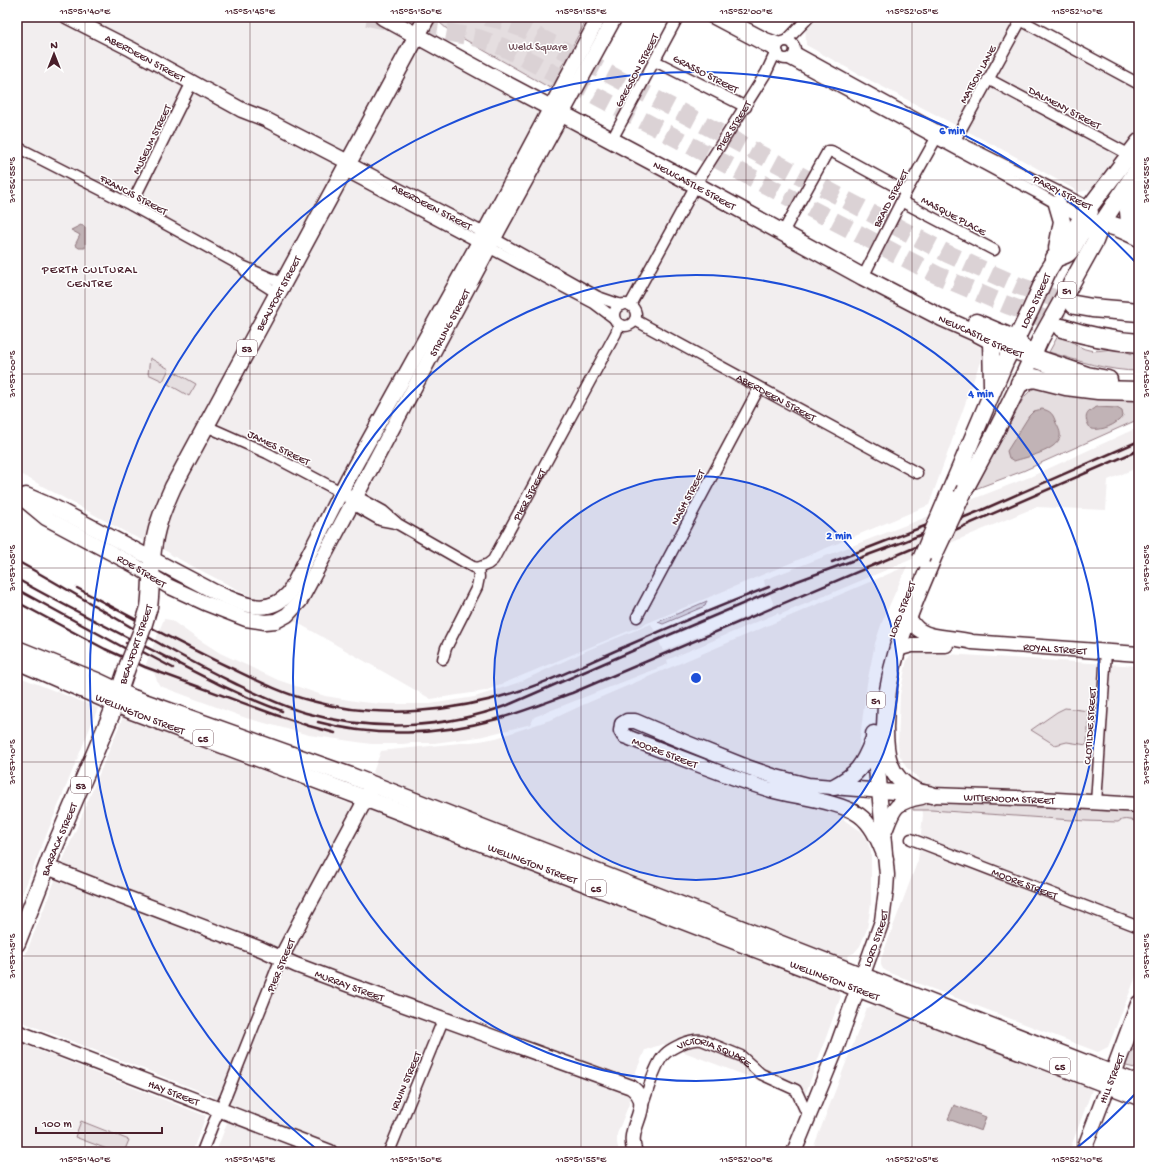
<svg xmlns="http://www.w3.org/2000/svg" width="1156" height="1169" font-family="'Gochi Hand',sans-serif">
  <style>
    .built { fill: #f2eeef; fill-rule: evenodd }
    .green { fill: #e5dee0; stroke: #987e86 }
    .water { fill: #c1b3b6; stroke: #91787e }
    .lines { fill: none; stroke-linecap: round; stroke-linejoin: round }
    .highway-tunnel { stroke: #dbd2d5; stroke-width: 18; stroke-dasharray: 18 9; stroke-linecap: butt }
    .street-casing { stroke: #4a1f2b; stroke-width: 13 }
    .secondary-casing { stroke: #4a1f2b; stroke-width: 17 }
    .primary-casing { stroke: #4a1f2b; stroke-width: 19 }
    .highway-casing { stroke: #4a1f2b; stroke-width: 21 }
    .street { stroke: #fff; stroke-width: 10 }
    .secondary { stroke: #fff; stroke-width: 14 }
    .primary { stroke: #fff; stroke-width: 16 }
    .highway { stroke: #fff; stroke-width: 18 }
    .rail { stroke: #4a1f2b; stroke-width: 2.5 }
    .primary-bridge-casing { stroke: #4a1f2b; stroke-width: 19; stroke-linecap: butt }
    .primary-bridge { stroke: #fff; stroke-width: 16 }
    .ticks { fill: none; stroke: #4a1f2b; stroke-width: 1; stroke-opacity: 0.45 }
    .ring { fill: none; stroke: #1d4ed8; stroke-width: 2 }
    .labels { text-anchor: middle; stroke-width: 3; stroke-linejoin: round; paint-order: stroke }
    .shield { fill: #fff; stroke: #80626b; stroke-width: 1 }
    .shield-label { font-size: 10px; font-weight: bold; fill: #4a1f2b }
    .park-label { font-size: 11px; fill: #714f58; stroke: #fff }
    .street-label { font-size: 11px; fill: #4a1f2b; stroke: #fff }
    .neighbourhood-label { font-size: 12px; letter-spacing: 1px; fill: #4a1f2b; stroke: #fff }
    .centre { fill: #1d4ed8; stroke: #fff; stroke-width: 2 }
    .ring-label { font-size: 12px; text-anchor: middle; font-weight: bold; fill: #1d4ed8; stroke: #fff; stroke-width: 3; stroke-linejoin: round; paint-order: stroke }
    .neatline { fill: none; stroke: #4a1f2b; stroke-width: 1.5 }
    .ticks-label { font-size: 10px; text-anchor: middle; fill: #4a1f2b }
  </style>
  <rect width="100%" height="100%" fill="#fff"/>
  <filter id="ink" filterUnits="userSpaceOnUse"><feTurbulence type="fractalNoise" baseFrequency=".025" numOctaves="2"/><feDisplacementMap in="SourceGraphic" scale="8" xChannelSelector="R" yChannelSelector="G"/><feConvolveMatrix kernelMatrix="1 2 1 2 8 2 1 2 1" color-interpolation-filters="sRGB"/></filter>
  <g filter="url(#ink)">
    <!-- built -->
    <path class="built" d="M17,17H410L400,36L982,348L980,362L929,505L485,691L431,699L254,598L173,556L168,552L129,534L17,472Z
      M809,17H1015L1139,84V129L1090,190L1079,192L1024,161L860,75L806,45L805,21Z
      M1139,427V467L1108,480L1106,510L1036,507L779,615L778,613L667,660L668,664L534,717L531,724L479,737L434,743H411L402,744H371L309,735L246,718L160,686L158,683L154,673L144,669L164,619L171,620L192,635L220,653L278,680L325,696L361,702L383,704H430L475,697L520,682L588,650L651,624L655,632L765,586L764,580L1030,477ZM770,595L774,605L663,651L659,641Z
      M907,566L882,622L875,643L867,683L858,753L847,772L844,820L861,831L867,841L871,851V903L869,917L867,929L860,946L854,953L849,955L836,990L841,996L804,1098L663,1044L645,1050L634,1076L629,1104L617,1134V1143L619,1152H216L227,1123L213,1096L17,1020V976L64,858L123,717L347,803L370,780L381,751L480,741L496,738L553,719L585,704Z
      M916,652L1139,666V969L1108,1047L1098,1052L888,972L883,969L881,965V959L918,860L923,815L919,778L906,767L899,754L898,744L900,695L907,659Z
      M17,676L98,708L17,907Z
      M875,1005L1089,1086L1092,1090L1069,1152H830L814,1146L867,1008Z
      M17,1042L206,1116L192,1152H17Z"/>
    <!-- green -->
    <path class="green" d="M441,17H588L550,88L448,30L439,22Z
      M1059,334C1070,338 1077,348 1089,350C1098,352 1106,349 1115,349C1123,350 1131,354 1139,356V371C1108,371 1079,361 1049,352Z
      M150,358L169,369L163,381L148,374Z
      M175,372L196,384L189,396L168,384Z
      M1043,387L1139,396V419L1023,471L975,489L1024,397L1032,389Z
      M707,601L705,606L663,624L658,622Z
      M1065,708L1089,711L1087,745L1067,742L1055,745L1031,730L1057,712Z
      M937,802L1139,812V822C1133,821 1124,817 1118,822L1086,821L931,810H913V805Z
      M1139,1043V1076L1135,1068L1126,1066L1122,1061L1126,1050H1136Z
      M81,1121L129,1140L124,1152H115L75,1137Z"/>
    <!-- water -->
    <path class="water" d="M81,225L85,227V248H79L75,245L80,235L71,230Z
      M1097,407L1117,408L1122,411L1123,416C1116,425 1102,431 1091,429C1083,418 1085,412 1097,407Z
      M1042,409C1051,411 1053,414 1056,423C1058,427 1061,432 1060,437C1056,451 1027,457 1014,461L1009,458L1007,451L1029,416L1034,411Z
      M954,1105L986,1117L981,1131L948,1119Z"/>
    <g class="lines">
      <!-- highway-tunnel -->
      <path class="highway-tunnel" d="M367,17L478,38L503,47L937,275L1007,305L1054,322L1065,323
        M486,17L500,20L524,29L948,254L1019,286L1075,305"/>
      <!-- street casing -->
      <g class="street-casing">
        <g id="street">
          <path d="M710,17L778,53"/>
          <path d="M726,17L766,38L780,43"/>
          <path d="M1015,17L1139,84"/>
          <circle cx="786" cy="50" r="9"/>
          <path d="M786,41L809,17"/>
          <path d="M795,52L955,140L1089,207L1093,212"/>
          <path d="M789,59L1036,192L1073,213L1086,218"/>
          <path d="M655,61L746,107"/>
          <path d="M988,79L1130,155"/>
          <path d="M615,134L678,17"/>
          <path d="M955,140L1021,20"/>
          <path d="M17,147L131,205L240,265L282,283"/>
          <path id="s1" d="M348,162L484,233L598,297L621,305"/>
          <path d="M343,170L594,303L614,318"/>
          <path id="s2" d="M699,179L766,73L773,58L778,54"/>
          <path d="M901,201L994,250"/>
          <path d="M131,205L192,82"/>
          <path d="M783,232L828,151H831L906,192"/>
          <path d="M244,269L250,276L277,293"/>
          <path d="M863,277L906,192L939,133"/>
          <circle cx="625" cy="315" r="11"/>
          <path d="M630,305L696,185"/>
          <path id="s3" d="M635,320L917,473"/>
          <path d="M206,426L267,453L341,492L356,496L383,511L398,524L473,567L478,568"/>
          <path d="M349,500L352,504L380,520L396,523"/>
          <path id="s4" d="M478,568L488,564L493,560L616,333L619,324"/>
          <path d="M637,617L759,388"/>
          <path d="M443,659L446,648L477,587L479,577L478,568"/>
          <path d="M1096,803L1106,652"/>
          <path id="s5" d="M911,839L1139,927"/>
          <path id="s6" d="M642,1107C647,1094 655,1063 665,1054C670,1049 676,1047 681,1044C688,1041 694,1039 702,1040L741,1056L761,1074L796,1090L808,1116"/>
          <path d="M202,1152L213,1124L226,1096L281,958"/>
          <path d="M389,1152L443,1020"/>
        </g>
      </g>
      <!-- secondary casing -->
      <g class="secondary-casing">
        <g id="secondary">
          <path id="s7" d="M68,17L131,49L242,110L265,119L348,162"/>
          <path id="s8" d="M17,494L46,518L134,565L168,586L205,603L246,619L265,622L276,621L287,615L300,601L499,229L615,17"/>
          <path d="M26,495L56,508L213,591C239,602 266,619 289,593L348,478L484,233L599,17"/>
          <path id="s9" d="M908,617C912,622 915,628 921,631C933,639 957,637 972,642L1139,654"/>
          <path d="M897,649L912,645H946"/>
          <path d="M885,831C894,807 895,802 922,797"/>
          <path id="s10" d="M886,859C879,843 873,825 859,815C839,801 795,797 771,790C721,775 673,754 624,736L621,731L622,724L627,721H635L687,743L747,767L776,777L808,785L932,795L1041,799L1139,805"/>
          <path id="s11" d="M47,867L119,895L261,949L296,965L352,986L631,1087C657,1106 624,1126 635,1152"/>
          <path d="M281,958L305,912L361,808L370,788"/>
          <path id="s12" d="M17,1032L330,1152"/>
          <path id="s13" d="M794,1152L835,1052L882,921L886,890L887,875L879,790"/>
          <path d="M1083,1152L1112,1076"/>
        </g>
      </g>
      <!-- primary casing -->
      <g class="primary-casing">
        <g id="primary">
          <path id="s14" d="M383,17L489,75L696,185L863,277L942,318L978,334L997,344L1031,357"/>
          <path d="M1057,248L1062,221L1057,204"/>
          <path d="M976,322L1016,339L1030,356"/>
          <path d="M991,341L992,385"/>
          <path d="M965,489L994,435L1020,383L1040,340L1095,241L1102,223L1139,167"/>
          <path id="s15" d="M948,496L1005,362L1031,309L1048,271L1082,217L1139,142"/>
          <path id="s16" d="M149,607C152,586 150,564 154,543C157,523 165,505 173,487L427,17"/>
          <path d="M17,649L97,681L133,698L351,776L1139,1084"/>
          <path id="s17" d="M17,661L132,711L380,804L1139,1097"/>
          <path d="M874,734L879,790"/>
          <path d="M834,787C858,774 863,766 873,741"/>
          <path d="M932,795C926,793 919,793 914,790C888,777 885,754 885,728C885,663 911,611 935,553"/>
          <path id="s18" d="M17,943L53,851L111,715L128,665"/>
          <path d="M1113,1074L1139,1004"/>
        </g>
      </g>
      <!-- highway casing -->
      <g class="highway-casing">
        <path id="highway" d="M1131,233L1129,211L1139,180
          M1055,258C1059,256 1064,255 1067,253C1073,249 1076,238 1081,232C1097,214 1122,229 1139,237
          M1075,305L1092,308L1139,312
          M1062,328C1087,336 1113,341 1139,343
          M1031,357L1087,376L1108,380
          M1020,383L1026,380L1034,378L1066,386L1098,390L1139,391"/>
      </g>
      <!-- street -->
      <use href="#street" class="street"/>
      <!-- secondary -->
      <use href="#secondary" class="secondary"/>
      <!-- primary -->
      <use href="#primary" class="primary"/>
      <!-- highway -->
      <use href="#highway" class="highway"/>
      <!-- rail -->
      <path class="rail" d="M17,561C90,601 159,647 234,683C257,694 281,706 306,713C373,732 443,729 508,705L669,635L792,583L903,542L982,510L1139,441
        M832,562L953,515
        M17,579C61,604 107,627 152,650C194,672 237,695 282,711
        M77,588C129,616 180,644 233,669C258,681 284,694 312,701C379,720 459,712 525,689C559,678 591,661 624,647C672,626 720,606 769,587
        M20,591L130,651
        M17,602L105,649L145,667L276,715L309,726L335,733
        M126,643L173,668
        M318,722C376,738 439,735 497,719C523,712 547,702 572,693L909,550L1139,450"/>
      <!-- primary-bridge casing -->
      <g class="primary-bridge-casing">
        <path id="primary-bridge" d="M935,553L965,489
          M921,559L948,496
          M128,665L142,630L149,607"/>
      </g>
      <!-- primary-bridge -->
      <use href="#primary-bridge" class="primary-bridge"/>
    </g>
  </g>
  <!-- ticks -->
  <path class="ticks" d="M85,17V1152M250,17V1152M416,17V1152M581,17V1152M746,17V1152M912,17V1152M1077,17V1152M17,180H1139M17,374H1139M17,568H1139M17,762H1139M17,956H1139M17,1150H1139"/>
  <!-- distance rings -->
  <circle cx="696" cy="678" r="202" fill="#1d4ed8" fill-opacity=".12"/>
  <g class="ring">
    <circle cx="696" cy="678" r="202"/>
    <circle cx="696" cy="678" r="403"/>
    <path d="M1138 1091A605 605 0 0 1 1073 1151M319 1151A605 605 0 1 1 1138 265"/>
  </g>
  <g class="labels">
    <!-- shield labels -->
    <g class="shield">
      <rect x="1058" y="282" width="18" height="16" rx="3"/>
      <rect x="237" y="340" width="20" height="16" rx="3"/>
      <rect x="867" y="692" width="18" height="16" rx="3"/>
      <rect x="193" y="730" width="20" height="16" rx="3"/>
      <rect x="71" y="777" width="20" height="16" rx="3"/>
      <rect x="586" y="880" width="20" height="16" rx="3"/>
      <rect x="1050" y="1058" width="20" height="16" rx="3"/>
    </g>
    <g class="shield-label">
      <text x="1067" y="294">51</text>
      <text x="247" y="352">53</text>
      <text x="876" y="704">51</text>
      <text x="203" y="742">65</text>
      <text x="81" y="789">53</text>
      <text x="596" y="892">65</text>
      <text x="1060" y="1070">65</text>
    </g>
    <!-- park labels -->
    <g class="park-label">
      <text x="538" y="50">Weld Square</text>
    </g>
    <!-- street labels -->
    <g class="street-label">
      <text dy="4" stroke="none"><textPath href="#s7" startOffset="87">ABERDEEN STREET</textPath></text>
      <text transform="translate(636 70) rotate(-62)" y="4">GREGSON STREET</text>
      <text transform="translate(706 73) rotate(27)" y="4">GRASSO STREET</text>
      <text transform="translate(977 74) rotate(-61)" y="4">MATSON LANE</text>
      <text transform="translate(1065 107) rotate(28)" y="4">DALMENY STREET</text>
      <text dy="4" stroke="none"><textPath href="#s2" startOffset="63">PIER STREET</textPath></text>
      <text transform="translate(151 139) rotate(-64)" y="4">MUSEUM STREET</text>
      <text dy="4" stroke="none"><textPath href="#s14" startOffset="354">NEWCASTLE STREET</textPath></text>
      <text transform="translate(1063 192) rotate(27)" y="4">PARRY STREET</text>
      <text transform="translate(134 194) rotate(28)" y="4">FRANCIS STREET</text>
      <text transform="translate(890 198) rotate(-62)" y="4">BRAID STREET</text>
      <text dy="4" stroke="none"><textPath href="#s1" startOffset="95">ABERDEEN STREET</textPath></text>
      <text transform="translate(954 215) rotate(28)" y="4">MASQUE PLACE</text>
      <text dy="4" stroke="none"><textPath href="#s16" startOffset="344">BEAUFORT STREET</textPath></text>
      <text dy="4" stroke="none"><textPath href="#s15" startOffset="214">LORD STREET</textPath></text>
      <text dy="4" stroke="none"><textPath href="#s8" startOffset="640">STIRLING STREET</textPath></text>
      <text dy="4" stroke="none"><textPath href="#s14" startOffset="678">NEWCASTLE STREET</textPath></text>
      <text dy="4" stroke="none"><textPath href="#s3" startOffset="161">ABERDEEN STREET</textPath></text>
      <text transform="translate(279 447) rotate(26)" y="4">JAMES STREET</text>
      <text dy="4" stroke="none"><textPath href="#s4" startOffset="92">PIER STREET</textPath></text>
      <text transform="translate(687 497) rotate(-62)" y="4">NASH STREET</text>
      <text dy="4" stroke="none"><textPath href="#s8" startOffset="147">ROE STREET</textPath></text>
      <text transform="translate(901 609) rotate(-69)" y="4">LORD STREET</text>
      <text transform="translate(135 644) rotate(-71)" y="4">BEAUFORT STREET</text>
      <text dy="4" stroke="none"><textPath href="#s9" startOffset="155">ROYAL STREET</textPath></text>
      <text dy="4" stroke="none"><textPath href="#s17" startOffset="134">WELLINGTON STREET</textPath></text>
      <text transform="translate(1089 726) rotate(-86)" y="4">CLOTILDE STREET</text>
      <text transform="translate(665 752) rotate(21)" y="4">MOORE STREET</text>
      <text dy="4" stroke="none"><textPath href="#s10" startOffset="714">WITTENOOM STREET</textPath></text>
      <text dy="4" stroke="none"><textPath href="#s18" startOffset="112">BARRACK STREET</textPath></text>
      <text dy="4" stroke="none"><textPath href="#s17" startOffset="554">WELLINGTON STREET</textPath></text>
      <text dy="4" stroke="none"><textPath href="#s5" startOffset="122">MOORE STREET</textPath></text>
      <text dy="4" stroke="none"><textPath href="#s13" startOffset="229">LORD STREET</textPath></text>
      <text transform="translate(280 965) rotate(-67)" y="4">PIER STREET</text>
      <text dy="4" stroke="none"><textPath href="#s17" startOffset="878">WELLINGTON STREET</textPath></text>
      <text dy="4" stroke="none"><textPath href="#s11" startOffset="325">MURRAY STREET</textPath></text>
      <text dy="4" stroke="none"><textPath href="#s6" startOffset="113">VICTORIA SQUARE</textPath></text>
      <text transform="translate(1111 1078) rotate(-69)" y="4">HILL STREET</text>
      <text transform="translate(405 1081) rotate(-67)" y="4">IRWIN STREET</text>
      <text dy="4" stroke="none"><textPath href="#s12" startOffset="168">HAY STREET</textPath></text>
    </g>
    <!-- neighbourhood labels -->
    <g class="neighbourhood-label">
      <text x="90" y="273">PERTH CULTURAL<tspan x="90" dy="14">CENTRE</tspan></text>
    </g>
  </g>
  <circle cx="696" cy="678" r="6" class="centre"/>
  <g class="ring-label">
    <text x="952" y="134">6 min</text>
    <text x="981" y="397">4 min</text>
    <text x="839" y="539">2 min</text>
  </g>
  <!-- margin -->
  <rect width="1156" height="1169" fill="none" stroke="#fff" stroke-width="44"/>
  <!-- north arrow -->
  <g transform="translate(54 54)" stroke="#ffffff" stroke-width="3" paint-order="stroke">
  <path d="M0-3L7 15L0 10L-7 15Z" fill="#4a1f2b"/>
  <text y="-6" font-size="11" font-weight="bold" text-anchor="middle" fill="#4a1f2b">N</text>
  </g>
  <!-- scale -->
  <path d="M36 1127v6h126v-6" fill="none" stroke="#4a1f2b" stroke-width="2"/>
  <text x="42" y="1127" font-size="12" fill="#4a1f2b" stroke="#ffffff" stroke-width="3" paint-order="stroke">100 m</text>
  <rect x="22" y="22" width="1112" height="1125" class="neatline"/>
  <g class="ticks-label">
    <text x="85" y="14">115°51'40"E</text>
    <text x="250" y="14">115°51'45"E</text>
    <text x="416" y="14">115°51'50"E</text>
    <text x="581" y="14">115°51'55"E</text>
    <text x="746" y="14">115°52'00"E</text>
    <text x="912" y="14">115°52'05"E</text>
    <text x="1077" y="14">115°52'10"E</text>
    <text transform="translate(11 180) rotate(-90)" y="4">31°56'55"S</text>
    <text transform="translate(1145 180) rotate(-90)" y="4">31°56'55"S</text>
    <text transform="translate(11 374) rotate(-90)" y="4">31°57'00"S</text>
    <text transform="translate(1145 374) rotate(-90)" y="4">31°57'00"S</text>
    <text transform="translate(11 568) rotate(-90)" y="4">31°57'05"S</text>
    <text transform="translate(1145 568) rotate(-90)" y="4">31°57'05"S</text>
    <text transform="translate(11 762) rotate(-90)" y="4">31°57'10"S</text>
    <text transform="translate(1145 762) rotate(-90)" y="4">31°57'10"S</text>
    <text transform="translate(11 956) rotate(-90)" y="4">31°57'15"S</text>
    <text transform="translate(1145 956) rotate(-90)" y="4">31°57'15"S</text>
    <text x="85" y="1162">115°51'40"E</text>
    <text x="250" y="1162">115°51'45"E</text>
    <text x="416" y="1162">115°51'50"E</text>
    <text x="581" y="1162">115°51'55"E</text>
    <text x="746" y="1162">115°52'00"E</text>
    <text x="912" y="1162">115°52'05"E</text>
    <text x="1077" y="1162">115°52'10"E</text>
  </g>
</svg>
